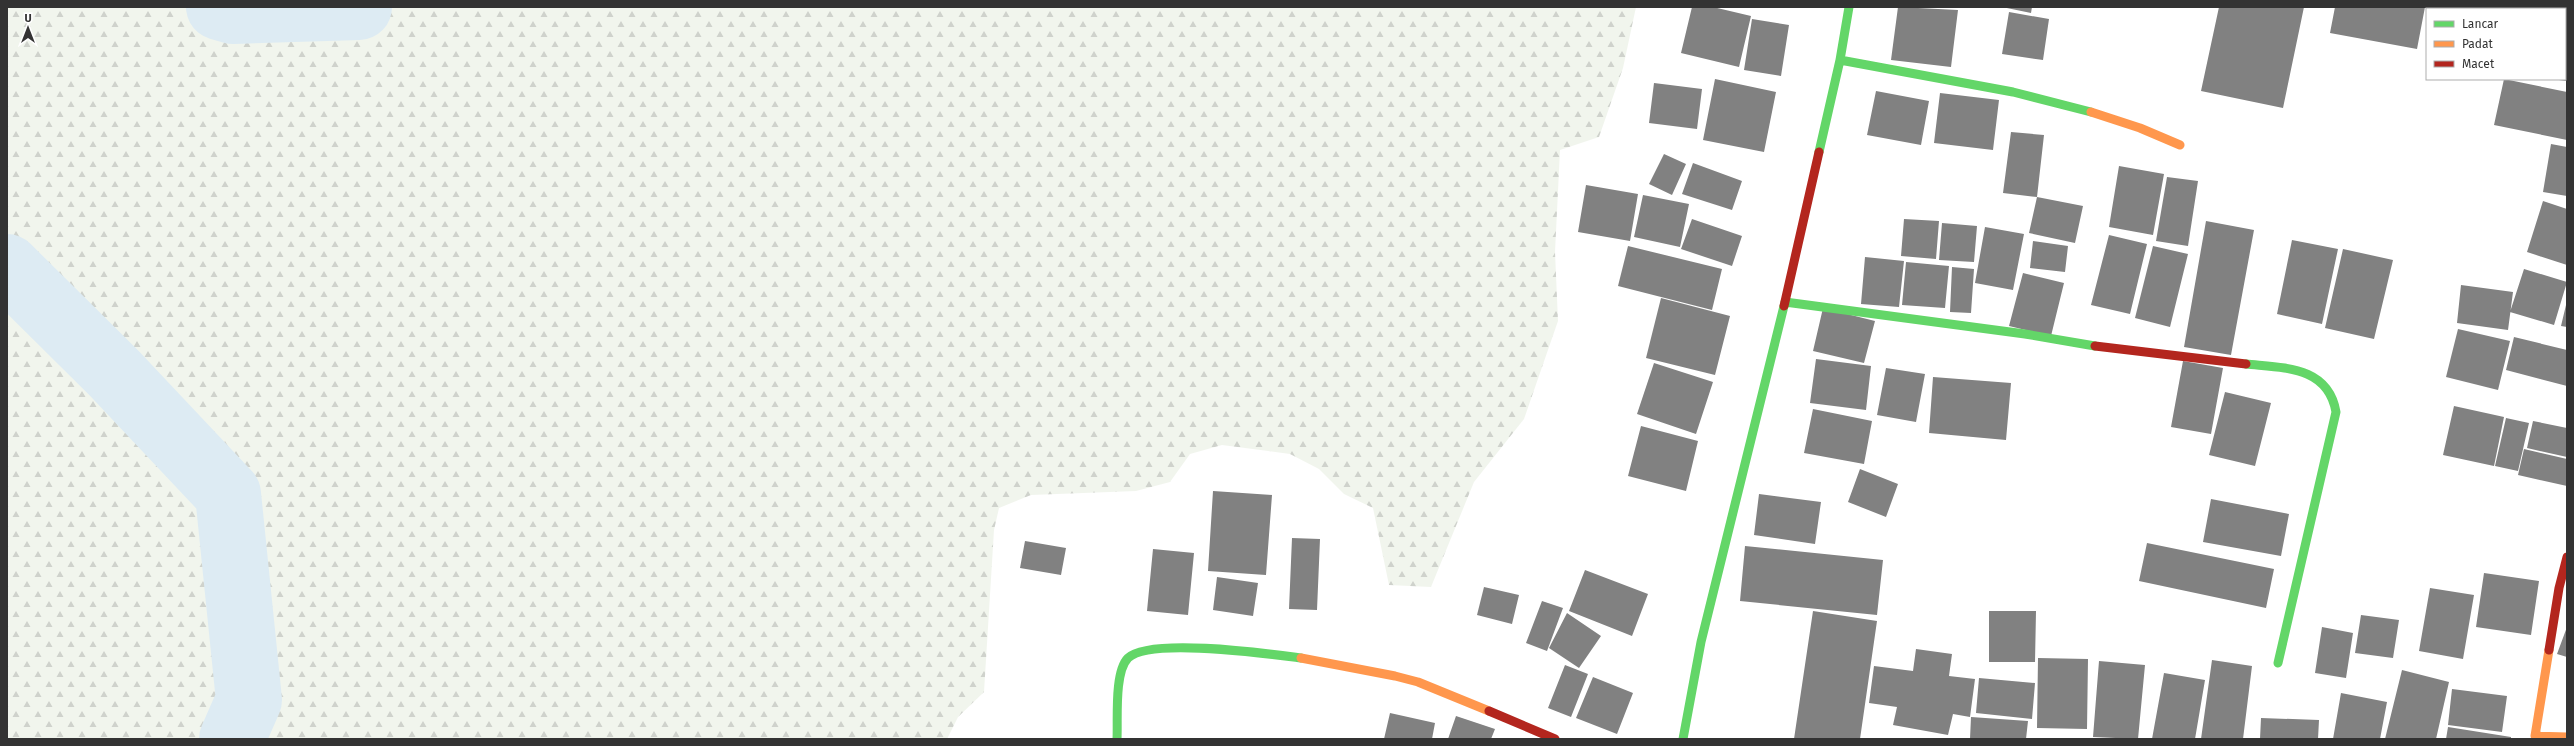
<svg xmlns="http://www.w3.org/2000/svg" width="2574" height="746" font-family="'Fira Sans',sans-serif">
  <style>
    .forest { fill: url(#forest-firs) }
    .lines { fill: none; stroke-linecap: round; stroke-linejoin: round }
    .river { stroke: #ddebf3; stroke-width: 66 }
    .building { fill: #818181 }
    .fast { stroke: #63d668; stroke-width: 9 }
    .slow { stroke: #ff974d; stroke-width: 9 }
    .jam { stroke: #b3261e; stroke-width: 9 }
  </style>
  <defs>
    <pattern id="forest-firs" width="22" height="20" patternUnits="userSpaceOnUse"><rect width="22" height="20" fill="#f1f5ed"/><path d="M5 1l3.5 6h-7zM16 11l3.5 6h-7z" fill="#cfd2cc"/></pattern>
  </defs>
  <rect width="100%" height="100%" fill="#fff"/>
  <!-- forest -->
  <path class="forest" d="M7,7H1636L1623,68L1599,137L1560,150L1555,252L1558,321L1524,419L1474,482L1431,587L1389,585L1373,508L1344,494L1319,469L1290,454L1222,445L1190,454L1170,482L1136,491L1031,495L999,508L994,530L984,692L958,717L947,739H7Z"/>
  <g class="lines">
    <!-- river -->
    <path class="river" d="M219,7L233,11L359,7
      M7,267L114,373L228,494L249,700L232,739"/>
  </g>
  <!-- building -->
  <path class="building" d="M1692,7H1713L1751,16L1739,67L1681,53Z
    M1898,7L1958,10L1951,67L1891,60Z
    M2002,7H2032L2031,13Z
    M2219,7H2304L2283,108L2201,91Z
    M2335,7H2425L2417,49L2330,33Z
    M2009,12L2049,19L2043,60L2002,54Z
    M1752,19L1789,25L1781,76L1744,70Z
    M2565,20H2567V81L2559,80L2565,79Z
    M1715,79L1776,92L1764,152L1703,140Z
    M2504,79L2567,92V140L2494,125Z
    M1654,83L1702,89L1697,129L1649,123Z
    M1876,91L1929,101L1921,145L1867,135Z
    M1940,93L1999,100L1993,150L1934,143Z
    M2011,132L2044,135L2037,197L2003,193Z
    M2551,144L2567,147V196L2543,192Z
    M1664,154L1686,164L1672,195L1649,184Z
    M1693,163L1742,181L1732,210L1682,194Z
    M2119,166L2164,174L2153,235L2109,227Z
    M2167,177L2198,181L2188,246L2156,241Z
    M1586,185L1638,194L1630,241L1578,232Z
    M1643,195L1689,204L1680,247L1634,237Z
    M2037,197L2083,206L2075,243L2029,233Z
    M2543,201L2567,209V265L2527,252Z
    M1692,219L1742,236L1732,266L1681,249Z
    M1904,219L1939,221L1936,259L1901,256Z
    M2206,221L2254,230L2231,355L2184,347Z
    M1942,223L1977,226L1974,262L1939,260Z
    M1985,227L2024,234L2013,290L1975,283Z
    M2109,235L2147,244L2130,314L2091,305Z
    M2292,240L2338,249L2322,324L2277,314Z
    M2033,241L2068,246L2065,272L2030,268Z
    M1628,246L1722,269L1712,310L1618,286Z
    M2153,246L2188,254L2170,327L2135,318Z
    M2343,249L2393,260L2374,339L2325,328Z
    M1865,257L1904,261L1899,307L1861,304Z
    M1906,262L1949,266L1945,308L1902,305Z
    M1952,267L1974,269L1971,313L1950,312Z
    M2524,269L2567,282L2554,325L2510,312Z
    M2023,273L2064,283L2051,336L2009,326Z
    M2461,285L2513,292L2508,330L2457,323Z
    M1661,298L1730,316L1715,375L1646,358Z
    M2566,305H2567V327L2561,326Z
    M1823,308L1875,321L1864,363L1813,351Z
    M2458,329L2510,341L2498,390L2446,377Z
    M2514,337L2567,350V386L2506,370Z
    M1816,359L1871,366L1866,410L1810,403Z
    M2183,361L2223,368L2211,434L2171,427Z
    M1654,363L1713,382L1696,434L1637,414Z
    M1886,368L1925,374L1916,422L1877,415Z
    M1933,377L2011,383L2006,440L1929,433Z
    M2225,392L2271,403L2255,466L2209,455Z
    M2454,406L2504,417L2494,466L2443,455Z
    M1813,409L1872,421L1864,464L1804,453Z
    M2506,418L2529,423L2518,471L2495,466Z
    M2533,421L2567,428V457L2527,448Z
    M1641,426L1698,441L1686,491L1628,476Z
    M2524,449L2567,459V486L2518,475Z
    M1860,469L1898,484L1886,517L1848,502Z
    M1213,491L1272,495L1266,575L1208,571Z
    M1759,494L1821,502L1815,544L1754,535Z
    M2211,499L2289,514L2281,556L2203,542Z
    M1292,538L1320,539L1317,610L1289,609Z
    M1025,541L1066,548L1061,575L1020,568Z
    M2147,543L2274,569L2266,608L2139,581Z
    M1745,546L1883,560L1877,615L1740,601Z
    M1153,549L1194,553L1188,615L1147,611Z
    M1585,570L1648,594L1632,636L1569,611Z
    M2484,573L2539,581L2531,635L2476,627Z
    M1217,577L1258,583L1253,616L1213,610Z
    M1484,587L1519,595L1512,624L1477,615Z
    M2430,588L2474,595L2463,659L2419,651Z
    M1542,601L1563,608L1547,651L1526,643Z
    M1813,611L1877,621L1860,739H1794Z
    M1989,611H2036L2035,662H1989Z
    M1567,613L1601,636L1579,668L1549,648Z
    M2361,615L2399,620L2393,658L2355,653Z
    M2322,627L2353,633L2346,678L2315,673Z
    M2567,627V657L2557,654Z
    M1916,649L1952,654L1949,676L1975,679L1970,717L1953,714L1948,735L1893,725L1897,707L1869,703L1874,666L1913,671Z
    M2038,658L2088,659L2087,729L2037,728Z
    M2212,660L2252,666L2243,739H2201Z
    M2099,661L2145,665L2138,739L2093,737Z
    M1565,665L1588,674L1571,717L1548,708Z
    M2402,670L2449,682L2436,739H2385Z
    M2164,673L2205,680L2195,739H2152Z
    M1593,677L1633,693L1617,734L1576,718Z
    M1979,678L2035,683L2032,719L1976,713Z
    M2452,689L2507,696L2502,732L2448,725Z
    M2341,693L2387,702L2380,739H2333Z
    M1390,713L1435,723L1432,739H1384Z
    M1456,716L1495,729L1491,739H1448Z
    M1971,717L2028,721L2026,739H1970Z
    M2261,718L2319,720L2318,739H2260Z
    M2448,727L2511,737V739H2446Z"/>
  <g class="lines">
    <!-- fast -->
    <path class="fast" d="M1840,60L2013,92L2091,112
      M1819,152L1840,60L1849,7
      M1785,302L2025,334L2095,346
      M2246,364C2284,368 2328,366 2336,412L2278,663
      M1117,739C1118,720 1114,672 1128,658C1150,637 1270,654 1301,658
      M1683,739L1701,642L1784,306"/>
    <!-- slow -->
    <path class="slow" d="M2091,112L2140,128L2180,145
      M2549,650L2535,736L2567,737
      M1301,658L1395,676L1418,682L1489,711"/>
    <!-- jam -->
    <path class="jam" d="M1784,306L1819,152
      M2095,346L2246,364
      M2549,650L2559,588L2567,557
      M1489,711L1555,739"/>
  </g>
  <!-- border -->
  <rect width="2574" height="746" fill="none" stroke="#333333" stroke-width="16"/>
  <!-- legend -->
  <rect x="2426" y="8" width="140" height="72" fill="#ffffff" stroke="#adadad"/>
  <rect x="2434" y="21" width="20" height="6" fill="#63d668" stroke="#adadad"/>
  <text x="2462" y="28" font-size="12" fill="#333333">Lancar</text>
  <rect x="2434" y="41" width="20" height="6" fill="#ff974d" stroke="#adadad"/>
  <text x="2462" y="48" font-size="12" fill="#333333">Padat</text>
  <rect x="2434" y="61" width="20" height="6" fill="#b3261e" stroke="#adadad"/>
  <text x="2462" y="68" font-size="12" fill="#333333">Macet</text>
  <!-- north arrow -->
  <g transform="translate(28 28)" stroke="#ffffff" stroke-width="3" paint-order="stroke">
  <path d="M0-3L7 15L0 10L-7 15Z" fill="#333333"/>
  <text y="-6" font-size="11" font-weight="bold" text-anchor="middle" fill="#333333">U</text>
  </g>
</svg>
